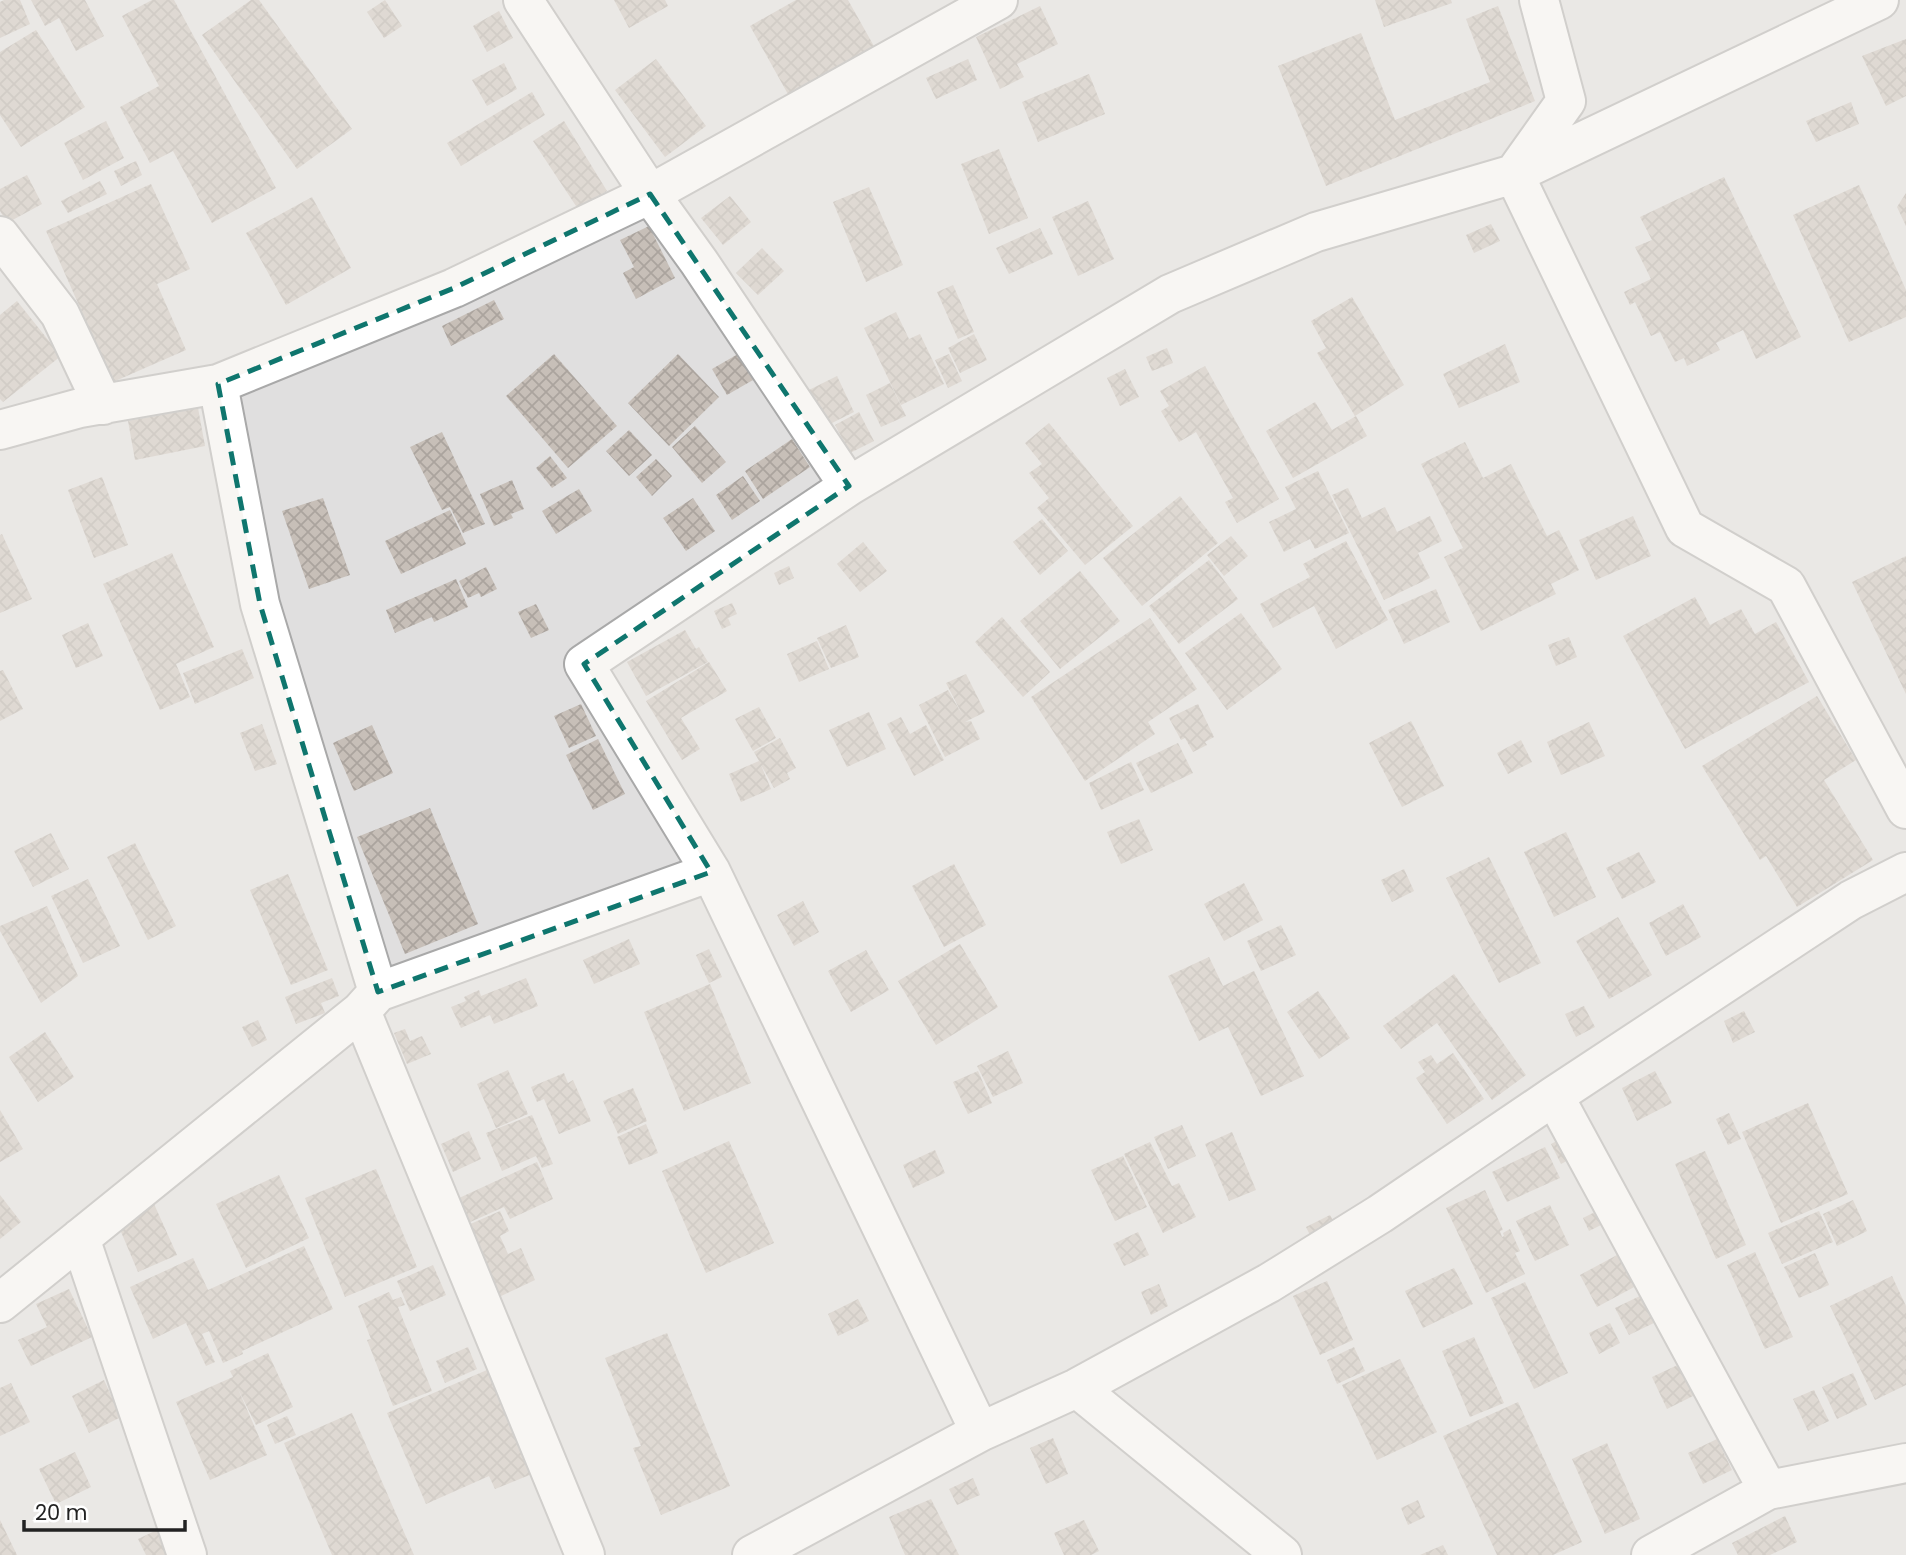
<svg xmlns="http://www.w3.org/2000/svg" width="1906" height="1555" font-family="Poppins,sans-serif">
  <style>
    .residential { fill: #e0dfdf }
    .building { fill: url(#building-cross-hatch) }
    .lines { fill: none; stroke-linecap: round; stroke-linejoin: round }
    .street-casing { stroke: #a9a9a9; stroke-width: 42 }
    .street { stroke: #fff; stroke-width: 38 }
    .marked { fill: none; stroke: #0f766e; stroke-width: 5; stroke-dasharray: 14 9; stroke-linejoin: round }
  </style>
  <defs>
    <pattern id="building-cross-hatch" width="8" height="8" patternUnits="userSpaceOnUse" patternTransform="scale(1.75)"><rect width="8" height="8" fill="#c7bfb8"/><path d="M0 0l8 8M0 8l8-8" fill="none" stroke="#aba49e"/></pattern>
  </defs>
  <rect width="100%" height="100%" fill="#f2efe9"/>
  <!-- residential -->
  <path class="residential" d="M0,0H1906V1555H0Z"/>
  <!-- building -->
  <path class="building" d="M4,0H20L30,24L0,38V2Z
    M31,0H85L104,36L76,51L59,18L45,26Z
    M152,0H174L276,188L212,223L173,151L150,163L120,107L159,86L122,16Z
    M251,0H259L352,129L297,169L202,35Z
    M385,0L402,26L384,38L367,12Z
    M614,0H665L668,6L629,28Z
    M796,0H848L875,48L789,96L750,26Z
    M1375,0H1451L1452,3L1384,27Z
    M1040,6L1058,44L1017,64L1024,77L1000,89L976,37Z
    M1498,6L1535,101L1326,186L1278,66L1361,33L1395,120L1490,82L1466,19Z
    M499,11L513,38L487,52L473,26Z
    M36,30L85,107L21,147L0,115V52Z
    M1906,39V96L1886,106L1862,56Z
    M656,59L706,126L665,157L615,90Z
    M968,59L977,80L936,99L926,78Z
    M504,63L517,89L487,106L472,80Z
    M1089,74L1105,114L1038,142L1022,102Z
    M532,92L545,115L461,166L447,143Z
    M1851,102L1859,124L1816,142L1806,121Z
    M106,121L124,158L83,180L64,143Z
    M564,121L607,191L578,209L533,141Z
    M999,149L1028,218L989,234L961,164Z
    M136,161L142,175L121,186L114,171Z
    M27,175L42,204L7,223L0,211V189Z
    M1724,177L1801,337L1756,359L1743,330L1716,343L1720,350L1687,366L1684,358L1675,362L1660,332L1651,336L1635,302L1630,305L1624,292L1651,279L1635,247L1652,240L1640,217Z
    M100,181L107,194L68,213L61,201Z
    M151,184L190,269L157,284L186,350L113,382L46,231Z
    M1859,185L1906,290V317L1849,342L1793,215Z
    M869,187L903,265L866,282L833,202Z
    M1906,193V226L1897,207Z
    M730,196L751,222L723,245L701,218Z
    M312,197L351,268L286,305L246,233Z
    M1088,201L1114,259L1078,276L1052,217Z
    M1491,224L1500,241L1474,253L1466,235Z
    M649,226L675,278L636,299L623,273L634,267L620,240Z
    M1040,228L1053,254L1009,274L996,248Z
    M762,248L784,271L758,295L736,273Z
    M953,285L974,332L958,339L937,292Z
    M1352,297L1404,385L1355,416L1317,353L1326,348L1311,321Z
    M494,300L504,319L451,346L442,326Z
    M17,301L61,356L3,402L0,399V315Z
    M896,312L909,339L920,334L944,384L901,405L864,328Z
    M974,334L987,360L960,373L948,348Z
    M1505,344L1520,382L1459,408L1443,374Z
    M1167,348L1173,363L1152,371L1146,357Z
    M554,354L617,426L568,468L506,396Z
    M678,354L719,397L669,446L628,403Z
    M738,354L753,380L727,395L712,369Z
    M949,354L962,381L948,388L935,360Z
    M1205,366L1279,499L1237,523L1225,502L1233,498L1196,432L1179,442L1161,411L1169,406L1160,391Z
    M1125,369L1139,397L1120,406L1107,378Z
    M837,376L854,412L826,426L809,390Z
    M890,383L906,416L881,427L866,395Z
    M1315,402L1332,430L1356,416L1367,436L1293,478L1266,431Z
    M198,408L205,446L135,460L128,421Z
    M859,412L874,441L850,453L835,425Z
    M1049,423L1133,526L1085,565L1037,508L1049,498L1029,473L1042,464L1025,443Z
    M695,426L726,462L702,483L672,447Z
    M629,430L652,455L629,476L606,451Z
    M442,432L485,524L463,533L450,507L442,510L410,447Z
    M792,439L810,467L763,499L745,471Z
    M1465,442L1483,478L1511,464L1547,536L1559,530L1579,570L1551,584L1556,594L1481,631L1444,557L1463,548L1421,464Z
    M550,456L567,478L552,488L536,468Z
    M656,459L672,476L652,496L636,477Z
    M1318,471L1349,533L1315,549L1310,539L1284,552L1269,522L1296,509L1285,487Z
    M743,476L760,501L732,520L716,495Z
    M102,477L128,545L94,558L68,490Z
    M512,480L524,509L511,514L513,518L494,526L480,494Z
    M1348,488L1362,518L1385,507L1397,532L1430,516L1442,541L1418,553L1430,578L1384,600L1332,495Z
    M579,489L592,511L556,534L542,511Z
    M1180,496L1218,543L1142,606L1103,558Z
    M323,498L350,575L309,589L282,511Z
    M693,498L715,531L686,551L663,518Z
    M450,510L466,544L401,574L385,541Z
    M1633,516L1651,556L1596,580L1579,540Z
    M1042,519L1068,551L1040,575L1013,542Z
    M2,534L32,599L0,613V535Z
    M1231,536L1248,556L1224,576L1207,555Z
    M1346,541L1388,620L1336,649L1314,606L1273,628L1260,604L1310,577L1303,564Z
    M863,542L887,571L860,592L837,564Z
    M172,553L214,647L176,664L190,697L160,710L103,584Z
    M1906,556V694L1852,582Z
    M1209,560L1238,599L1179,644L1149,606Z
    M789,566L794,578L779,585L774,573Z
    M486,567L497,589L481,597L479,593L468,598L459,581Z
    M1080,571L1120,621L1060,669L1020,621Z
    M456,579L468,607L434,622L432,617L395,633L386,610Z
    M1436,589L1450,622L1404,644L1388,610Z
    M1695,597L1710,625L1741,609L1755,634L1776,622L1809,682L1685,749L1623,636Z
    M732,603L737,614L728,618L731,625L722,629L714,611Z
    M536,604L549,630L531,638L518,612Z
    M1241,613L1282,669L1227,710L1185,653Z
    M1002,617L1050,672L1023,697L975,642Z
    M1150,618L1197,689L1148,722L1155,734L1085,781L1031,697Z
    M88,623L103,656L76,668L62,635Z
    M846,625L859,657L831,668L817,638Z
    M685,630L696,649L699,647L708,662L646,696L627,662Z
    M1569,637L1577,657L1556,666L1548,645Z
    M817,641L829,669L799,682L787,654Z
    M242,649L254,678L195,704L183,673Z
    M709,662L727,691L681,718L700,749L682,760L646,701Z
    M3,670L23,709L0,721V671Z
    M966,674L985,712L965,722L971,721L980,739L945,757L919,705L948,690L963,716L946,683Z
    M1817,696L1856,760L1824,780L1873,860L1797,907L1766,856L1760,860L1702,766Z
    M581,704L596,736L569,748L554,716Z
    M1198,704L1214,737L1205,742L1207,745L1193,752L1185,738L1181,740L1169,718Z
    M759,707L776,738L753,751L735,719Z
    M869,712L886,749L847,767L829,730Z
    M901,717L910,734L926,725L944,760L914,776L887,724Z
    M1411,721L1444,786L1402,807L1369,743Z
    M1589,722L1605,756L1561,775L1547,742Z
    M262,724L277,764L255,771L240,733Z
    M372,725L393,773L354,791L333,743Z
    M780,738L796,768L787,773L790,779L774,788L761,765L771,789L741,802L729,774L759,761L754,752Z
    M598,739L625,794L593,810L566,755Z
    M1521,740L1532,762L1508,774L1497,753Z
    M1178,743L1193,773L1151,793L1136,763Z
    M1131,762L1144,790L1101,810L1089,783Z
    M430,808L478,924L405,954L357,837Z
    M1139,819L1153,850L1121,864L1107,832Z
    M1566,832L1596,897L1554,917L1524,852Z
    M51,833L69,869L33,887L14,851Z
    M135,843L176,926L148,940L107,857Z
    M1639,852L1656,882L1622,899L1606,868Z
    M1489,857L1541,963L1499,983L1446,878Z
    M954,864L986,925L944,947L912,886Z
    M1404,869L1414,891L1392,902L1381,880Z
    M288,874L328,970L291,985L250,890Z
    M88,879L120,946L83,963L51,896Z
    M1244,883L1263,920L1224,941L1204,904Z
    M803,901L819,932L794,946L777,915Z
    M1683,904L1701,937L1666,956L1649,923Z
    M47,906L78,976L41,1003L0,931V926Z
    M1618,917L1652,975L1609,999L1576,941Z
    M1281,925L1296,955L1261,971L1247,941Z
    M629,939L640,964L594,984L583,960Z
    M960,944L998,1007L936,1045L898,981Z
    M709,949L722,977L709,983L696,955Z
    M866,950L889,990L851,1012L828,971Z
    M1209,957L1223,986L1254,971L1304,1076L1261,1096L1228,1027L1199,1041L1168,976Z
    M1454,974L1526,1075L1492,1100L1437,1023L1401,1049L1383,1026Z
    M332,978L339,996L321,1003L325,1013L296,1024L285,997Z
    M526,978L538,1006L494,1024L490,1015L461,1028L451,1007L466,1001L464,997L479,990L481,996Z
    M710,984L751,1083L684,1111L644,1012Z
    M1318,991L1350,1038L1319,1059L1287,1012Z
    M1584,1006L1595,1027L1576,1037L1565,1014Z
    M1744,1011L1755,1032L1733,1043L1724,1021Z
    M258,1020L267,1040L252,1047L242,1027Z
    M405,1029L410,1041L422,1036L431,1054L407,1064L394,1033Z
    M45,1032L74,1077L38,1102L9,1057Z
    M1008,1051L1023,1083L993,1097L977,1066Z
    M1453,1053L1484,1099L1447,1124L1416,1078L1425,1072L1418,1062L1431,1055L1437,1064Z
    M508,1070L528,1114L496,1128L477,1084Z
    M978,1071L992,1103L968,1114L953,1082Z
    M1655,1071L1672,1103L1637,1121L1622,1088Z
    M564,1073L568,1083L573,1080L591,1121L559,1134L544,1099L537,1102L531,1087Z
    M633,1088L647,1121L618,1134L603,1101Z
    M1808,1103L1848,1194L1781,1223L1742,1132Z
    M0,1110L23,1149L0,1162Z
    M1729,1113L1741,1139L1728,1145L1716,1119Z
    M532,1115L553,1164L542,1168L536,1156L502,1171L486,1133Z
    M646,1124L658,1153L629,1165L617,1137Z
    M1182,1125L1196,1156L1168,1169L1154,1137Z
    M469,1131L481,1159L453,1172L441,1144Z
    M1232,1132L1256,1190L1229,1201L1205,1144Z
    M1564,1137L1574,1157L1561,1164L1551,1144Z
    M729,1141L774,1243L706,1273L662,1171Z
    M1150,1142L1172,1186L1179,1183L1196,1217L1163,1233L1124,1154Z
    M1545,1147L1560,1178L1507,1202L1492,1172Z
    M935,1150L945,1173L913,1188L903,1165Z
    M1705,1151L1746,1245L1716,1259L1675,1164Z
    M1123,1156L1147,1207L1115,1221L1091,1170Z
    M537,1162L553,1199L510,1219L504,1207L468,1223L457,1199Z
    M376,1169L417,1267L345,1297L305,1198Z
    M279,1175L309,1238L246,1268L216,1204Z
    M1485,1190L1503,1230L1500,1231L1502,1237L1504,1236L1503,1233L1510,1229L1520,1251L1515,1253L1525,1274L1486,1293L1446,1208Z
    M0,1195L21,1222L0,1239Z
    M1853,1200L1867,1231L1837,1246L1823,1214Z
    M154,1204L177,1255L138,1272L116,1220Z
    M1550,1205L1569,1245L1535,1261L1516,1221Z
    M1599,1210L1605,1223L1589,1231L1583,1218Z
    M500,1211L509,1231L500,1236L508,1254L521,1248L535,1280L499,1297L466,1226Z
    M1819,1211L1833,1242L1782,1264L1768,1233Z
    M1330,1215L1338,1229L1313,1241L1306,1227Z
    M1138,1232L1149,1255L1124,1266L1113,1244Z
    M304,1246L333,1309L242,1351L243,1354L223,1363L209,1331L202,1334L215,1362L206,1366L186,1323L153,1339L130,1287L193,1258L208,1290Z
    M1755,1252L1793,1337L1765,1349L1727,1265Z
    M1815,1253L1829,1285L1799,1298L1784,1267Z
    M1619,1254L1636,1286L1597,1307L1580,1275Z
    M433,1265L446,1295L410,1311L397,1281Z
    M1454,1268L1473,1304L1423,1328L1405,1291Z
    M1892,1276L1906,1306V1385L1875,1400L1830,1306Z
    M1327,1281L1353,1340L1320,1355L1293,1296Z
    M1525,1282L1568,1373L1534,1389L1491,1298Z
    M1159,1284L1168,1306L1151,1315L1141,1292Z
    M69,1289L92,1337L31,1366L18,1340L47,1327L36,1304Z
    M389,1292L393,1300L401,1297L405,1305L398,1307L432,1391L393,1406L367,1340L371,1339L358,1306Z
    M1644,1294L1658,1321L1629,1335L1615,1308Z
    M858,1299L869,1321L838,1336L828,1314Z
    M1610,1323L1620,1343L1599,1354L1589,1333Z
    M667,1333L730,1486L661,1515L633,1448L641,1446L605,1358Z
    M1474,1337L1504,1403L1470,1417L1442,1351Z
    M468,1347L477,1369L445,1383L436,1361Z
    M1354,1347L1365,1371L1337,1384L1327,1360Z
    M268,1353L293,1407L256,1425L238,1389L267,1455L210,1480L176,1402L233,1377L230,1371Z
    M1400,1359L1437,1432L1377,1460L1342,1385Z
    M1682,1363L1697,1394L1667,1409L1652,1377Z
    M487,1370L532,1474L495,1489L489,1476L426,1504L387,1413Z
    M1853,1373L1867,1405L1837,1419L1822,1387Z
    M104,1380L121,1417L89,1433L72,1396Z
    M11,1383L30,1422L0,1436V1388Z
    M1814,1390L1829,1421L1808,1431L1793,1399Z
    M1518,1402L1582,1542L1553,1555H1497L1443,1436Z
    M352,1413L414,1555H332L284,1443Z
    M287,1416L296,1435L275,1444L267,1425Z
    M1053,1438L1068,1474L1046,1484L1030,1448Z
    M1717,1439L1732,1470L1703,1484L1688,1453Z
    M1607,1443L1640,1519L1605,1534L1572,1459Z
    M75,1452L91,1487L56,1504L39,1469Z
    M973,1478L980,1495L957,1505L949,1489Z
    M931,1499L959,1555H905L889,1517Z
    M1418,1500L1425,1517L1408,1525L1401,1508Z
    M1785,1516L1797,1542L1770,1555H1738L1732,1543Z
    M0,1520L17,1555H0Z
    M1084,1520L1099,1551L1091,1555H1064L1054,1533Z
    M159,1529L172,1555H146L138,1539Z
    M1443,1545L1448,1555H1420Z"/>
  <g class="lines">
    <!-- street casing -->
    <g class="street-casing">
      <path id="street" d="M523,0L650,194L699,262L849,486
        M1539,0L1566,101L1514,174L1685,528L1786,586L1906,809
        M0,236L60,314L103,405
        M218,384L260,604L378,992
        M0,430L80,408L218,384L454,288L650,194L998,0
        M361,1011L585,1555
        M1554,1096L1768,1490
        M80,1238L187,1555
        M0,1303L361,1011L378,992L711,872
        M1077,1388L1282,1555
        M980,1432L711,872L584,664L849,486L1170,294L1316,232L1514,174L1879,0
        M752,1555L980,1432L1077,1388L1269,1283L1380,1214L1554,1096L1851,900L1906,872
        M1651,1555L1768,1490L1906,1463"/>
    </g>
    <!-- street -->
    <use href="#street" class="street"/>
  </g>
  <!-- marked area -->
  <path d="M0 0H1906V1555H0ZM650,194L849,486L584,664L711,872L378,992L260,604L218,384L454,288Z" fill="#f2efe9" fill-opacity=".55" fill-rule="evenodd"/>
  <path class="marked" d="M650,194L849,486L584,664L711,872L378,992L260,604L218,384L454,288Z"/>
  <!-- scale -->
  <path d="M24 1520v10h161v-10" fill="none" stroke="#222222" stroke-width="3.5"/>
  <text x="35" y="1520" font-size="21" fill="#222222" stroke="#ffffff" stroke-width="5" paint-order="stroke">20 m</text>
</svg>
